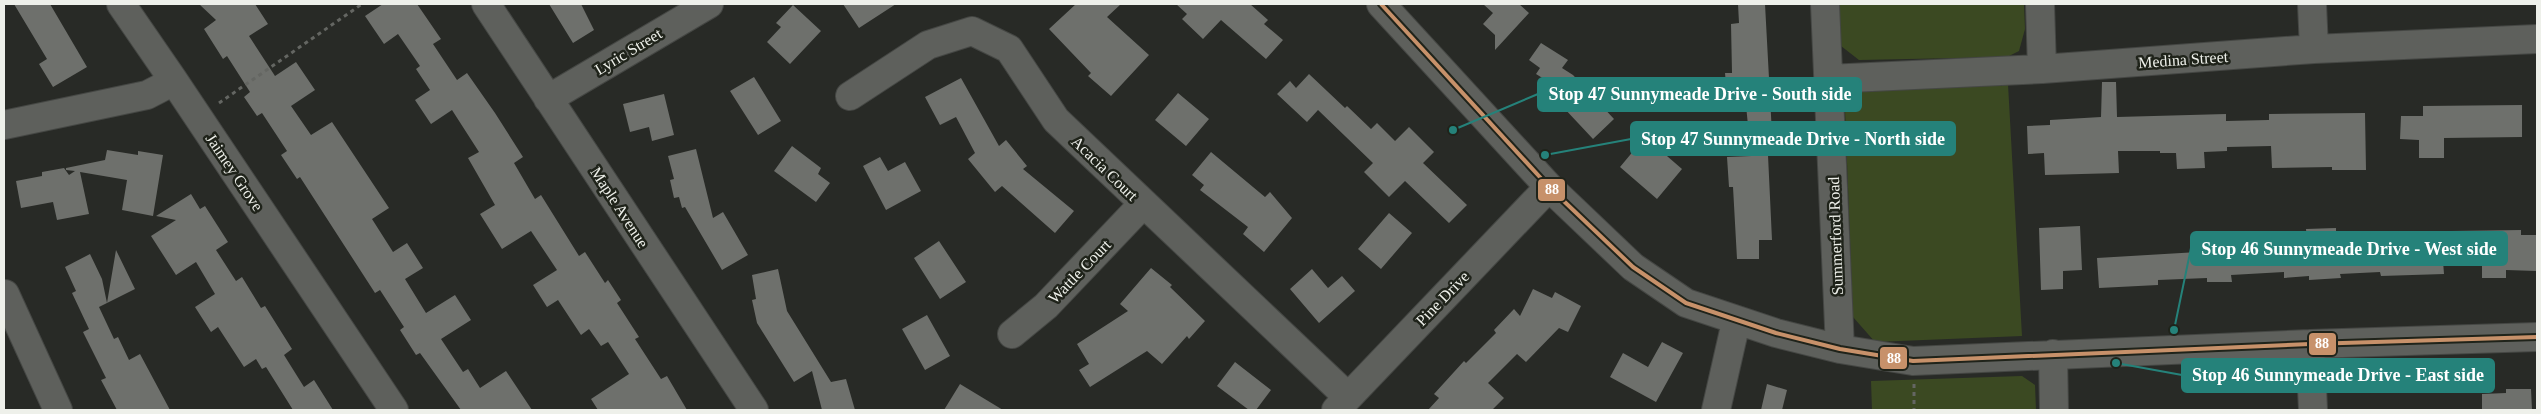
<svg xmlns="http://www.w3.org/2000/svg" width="2541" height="414" font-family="'Times New Roman',serif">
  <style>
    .green { fill: #3b4922 }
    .building { fill: #6e706c }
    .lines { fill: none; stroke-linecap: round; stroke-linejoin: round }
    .minor-casing { stroke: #454744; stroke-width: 30 }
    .path { stroke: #646662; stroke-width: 3; stroke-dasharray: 4 4; stroke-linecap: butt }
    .minor { stroke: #5e605c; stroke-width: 28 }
    .bus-1-casing { stroke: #1f231a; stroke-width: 8 }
    .bus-1 { stroke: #c7916a; stroke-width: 4 }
    .labels { text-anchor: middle; stroke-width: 5; stroke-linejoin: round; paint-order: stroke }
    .street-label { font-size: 16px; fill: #eef0ea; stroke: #1f231a }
    .leader { fill: none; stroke: #25827a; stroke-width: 2 }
    .callout-dot { fill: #25827a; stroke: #1f231a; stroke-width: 2 }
    .callout { fill: #25827a; stroke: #25827a; stroke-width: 2 }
    .callout-label { font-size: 18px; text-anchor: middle; font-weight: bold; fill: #fff }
    .line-badge { stroke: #1f231a; stroke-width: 2 }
    .badge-label { font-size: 14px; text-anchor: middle; font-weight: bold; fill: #fff }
  </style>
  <rect width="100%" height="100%" fill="#282a26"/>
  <!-- green -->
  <path class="green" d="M1839,4H2024L2025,29L2019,51L2007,57L1859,60L1841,46Z
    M2008,84L2022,336L1875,342L1853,317L1845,110L1865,87Z
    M2022,376L2035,385L2036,410H1872L1871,381Z"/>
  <!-- building -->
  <path class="building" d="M14,4H50L87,67L53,87L39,64L47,59Z
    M199,4H255L268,24L249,36L275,76L296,62L315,90L291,106L311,135L332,122L389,208L372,219L393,252L407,243L423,268L405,279L426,313L455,295L471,320L441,339L463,372L468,369L480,388L506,371L532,410H461L420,353L416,355L400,330L404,327L380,290L375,293L300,177L297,179L281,155L287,151L262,113L257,116L244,97L250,92L227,56L223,59L204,29L216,20Z
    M383,4H417L441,39L433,44L457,80L467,73L495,113L523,157L514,163L535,199L541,195L579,256L585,252L605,283L608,280L621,300L617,303L639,337L635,339L661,379L667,376L687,410H598L591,399L629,374L608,342L601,346L589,329L581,335L558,300L547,307L533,285L557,270L531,231L502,249L480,214L495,205L468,158L479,152L452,110L431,124L415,100L430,90L416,69L420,66L398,34L384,44L365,16Z
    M549,4H581L594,30L573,43Z
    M843,4H896L859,28Z
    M1076,4H1121L1107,17L1149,55L1111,96L1088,76L1091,73L1049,29Z
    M1176,4H1250L1268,20L1264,24L1283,40L1266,59L1221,20L1203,39L1182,19L1187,14Z
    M1483,4H1519L1529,13L1495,50V35L1483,24L1493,13Z
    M1738,4H1765L1772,134H1767L1772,240H1759V259H1737L1733,187H1729L1727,157L1751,156L1745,95L1727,96L1725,73H1732L1731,24L1739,23Z
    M793,5L821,31L790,64L767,42L781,27L776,23Z
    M1541,43L1568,60L1562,68L1573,75L1614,119L1593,139L1563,107L1573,97L1536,74L1540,68L1529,60Z
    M1309,74L1345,108L1347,106L1371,129L1377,123L1395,141L1409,127L1434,152L1423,163L1467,205L1449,223L1405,181L1389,197L1364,172L1373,163L1318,110L1307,122L1277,94L1290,81L1296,88Z
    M754,77L781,121L758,135L730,91Z
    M961,78L999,146L1006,140L1027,166L1023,169L1074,211L1055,233L1002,186L995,192L968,159L975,153L956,117L940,125L925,97Z
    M2102,82H2116L2117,117L2226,114V121L2269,120V114L2365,113L2366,170H2332V167L2272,168L2271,146L2227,147V151L2204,152L2205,168L2177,169L2176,153H2160V151H2118L2119,173L2045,175L2044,153L2028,154L2027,126L2050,125V120L2101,117Z
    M1178,93L1209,119L1186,146L1155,120Z
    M664,94L674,135L652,141L649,127L630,132L623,104Z
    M2522,105V137L2444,138V158H2419V140L2400,139L2401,116H2423V106Z
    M1645,137L1682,169L1657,199L1620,167Z
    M792,146L821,168L818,174L830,183L816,202L774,171Z
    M696,149L713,218L723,212L748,255L722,270L685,207L682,208L679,197L674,198L670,180L674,179L668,156Z
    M107,150L138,155V151L163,155L153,216L122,210L127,180L80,172L89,214L57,220L53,202L21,208L16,181L42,176V172L64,168L69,175L75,171L66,170V168L105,160Z
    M1211,152L1265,197L1270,192L1292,218L1264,252L1243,234L1248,227L1200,190L1204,185L1192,175Z
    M880,157L888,171L905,162L921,191L886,210L863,166Z
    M191,194L200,209L205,206L228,242L216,250L236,281L242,277L261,308L265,306L292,349L284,355L304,387L314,380L333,410H293L266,367L262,369L256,359L244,367L218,327L211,332L195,307L215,294L196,262L176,275L151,236L176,220L156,216Z
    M1389,213L1412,233L1381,269L1358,249Z
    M2080,226L2082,270L2063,271V289L2041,290L2039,228Z
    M2336,228V244L2452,239L2451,231L2521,230V235H2537V271L2506,270V278H2482V261H2443L2444,274L2381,276L2380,272L2340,274L2341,278L2309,280V276L2284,278V272L2231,275L2232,282H2207V278L2158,280V285L2099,288L2097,258L2198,252V233L2230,232L2231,255L2270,252V244L2307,242L2306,229Z
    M939,241L966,282L940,299L914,258Z
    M116,250L135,289L107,303Z
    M90,254L102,279L107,303L99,307L114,339L118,337L129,360L140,354L170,410H117L101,380L106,378L83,332L89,329L72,293L76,291L65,267Z
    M1151,268L1172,285L1170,287L1205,321L1189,339L1187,336L1162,364L1147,351L1090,387L1079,370L1089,364L1077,344L1128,311L1120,304Z
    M778,269L787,311L831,382L846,379L855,410H822L812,371L794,382L757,323L752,300L756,299L752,275Z
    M1312,269L1328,288L1342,276L1355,291L1319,323L1290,289Z
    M1533,289L1552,298L1555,292L1581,306L1568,332L1559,328L1526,362L1517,354L1488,383L1504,398L1492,410H1428L1439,398L1434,394L1464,361L1466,363L1496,333L1494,330L1514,309L1520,316Z
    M927,315L950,356L925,370L902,329Z
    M1662,342L1683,353L1656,402L1610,377L1623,353L1648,367Z
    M1235,362L1271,390L1256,410H1249L1217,386Z
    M960,384L1003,410H944Z
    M1767,384L1787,390L1782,410H1761Z
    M2506,389H2531L2532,410H2482V394L2506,393Z"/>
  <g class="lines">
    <!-- minor casing -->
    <g class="minor-casing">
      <path id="minor" d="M121,4L174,81
        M486,4L754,410
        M1381,4L1549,187L1633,267L1686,303L1776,333L1840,349L1913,361L2310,344L2537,337
        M1825,4L1840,349
        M2040,4L2042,69
        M2312,4L2314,49
        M1828,79L2042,69L2314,49L2537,39
        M850,96L928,45L972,31L1009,49L1056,120L1348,397
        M548,99L709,4
        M4,125L147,95L174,81L394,410
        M5,294L58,410
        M1012,334L1046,306L1143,204
        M2310,344L2313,410
        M2053,354L2054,410
        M1336,410L1549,187
        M1716,410L1736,322"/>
    </g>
    <!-- path -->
    <path class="path" d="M219,103L362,4
      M1914,384V410"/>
    <!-- minor -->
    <use href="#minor" class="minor"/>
    <!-- bus-1 casing -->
    <g class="bus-1-casing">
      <path id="bus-1" d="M1381,4L1549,187L1633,267L1686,303L1776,333L1840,349L1913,361L2310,344L2537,337"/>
    </g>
    <!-- bus-1 -->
    <use href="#bus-1" class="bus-1"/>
  </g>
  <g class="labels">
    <!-- street labels -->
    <g class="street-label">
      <text transform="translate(628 51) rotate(-31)" y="6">Lyric Street</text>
      <text transform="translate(2183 59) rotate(-4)" y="6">Medina Street</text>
      <text transform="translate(1105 168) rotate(44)" y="6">Acacia Court</text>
      <text transform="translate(235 172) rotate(56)" y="6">Jaimey Grove</text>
      <text transform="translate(620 207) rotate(57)" y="6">Maple Avenue</text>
      <text transform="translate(1835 236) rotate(-92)" y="6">Summerford Road</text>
      <text transform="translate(1079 271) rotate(-46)" y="6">Wattle Court</text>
      <text transform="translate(1442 298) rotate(-46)" y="6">Pine Drive</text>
    </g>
  </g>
  <!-- callouts -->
  <path class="leader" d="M1453 130L1538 94M1545 155L1631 139M2174 330L2191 248M2116 363L2182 375"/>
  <g class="callout-dot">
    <circle cx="1453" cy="130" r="5"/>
    <circle cx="1545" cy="155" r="5"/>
    <circle cx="2174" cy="330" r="5"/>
    <circle cx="2116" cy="363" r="5"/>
  </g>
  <g class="callout">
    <rect x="1538" y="78" width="323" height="33" rx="5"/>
    <rect x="1631" y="122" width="324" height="33" rx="5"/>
    <rect x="2191" y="232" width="316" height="33" rx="5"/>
    <rect x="2182" y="359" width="312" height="33" rx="5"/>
  </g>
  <g class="callout-label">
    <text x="1700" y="100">Stop 47 Sunnymeade Drive - South side</text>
    <text x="1793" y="145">Stop 47 Sunnymeade Drive - North side</text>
    <text x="2349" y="255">Stop 46 Sunnymeade Drive - West side</text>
    <text x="2338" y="381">Stop 46 Sunnymeade Drive - East side</text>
  </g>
  <g class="line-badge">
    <rect x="1537" y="178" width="29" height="24" rx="5" fill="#c7916a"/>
    <rect x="2308" y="332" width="29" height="24" rx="5" fill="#c7916a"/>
    <rect x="1879" y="346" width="29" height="24" rx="5" fill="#c7916a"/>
  </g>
  <g class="badge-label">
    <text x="1552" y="194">88</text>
    <text x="2322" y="348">88</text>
    <text x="1894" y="363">88</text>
  </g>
  <!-- border -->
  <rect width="2541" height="414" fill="none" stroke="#eef0ea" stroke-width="10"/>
</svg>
